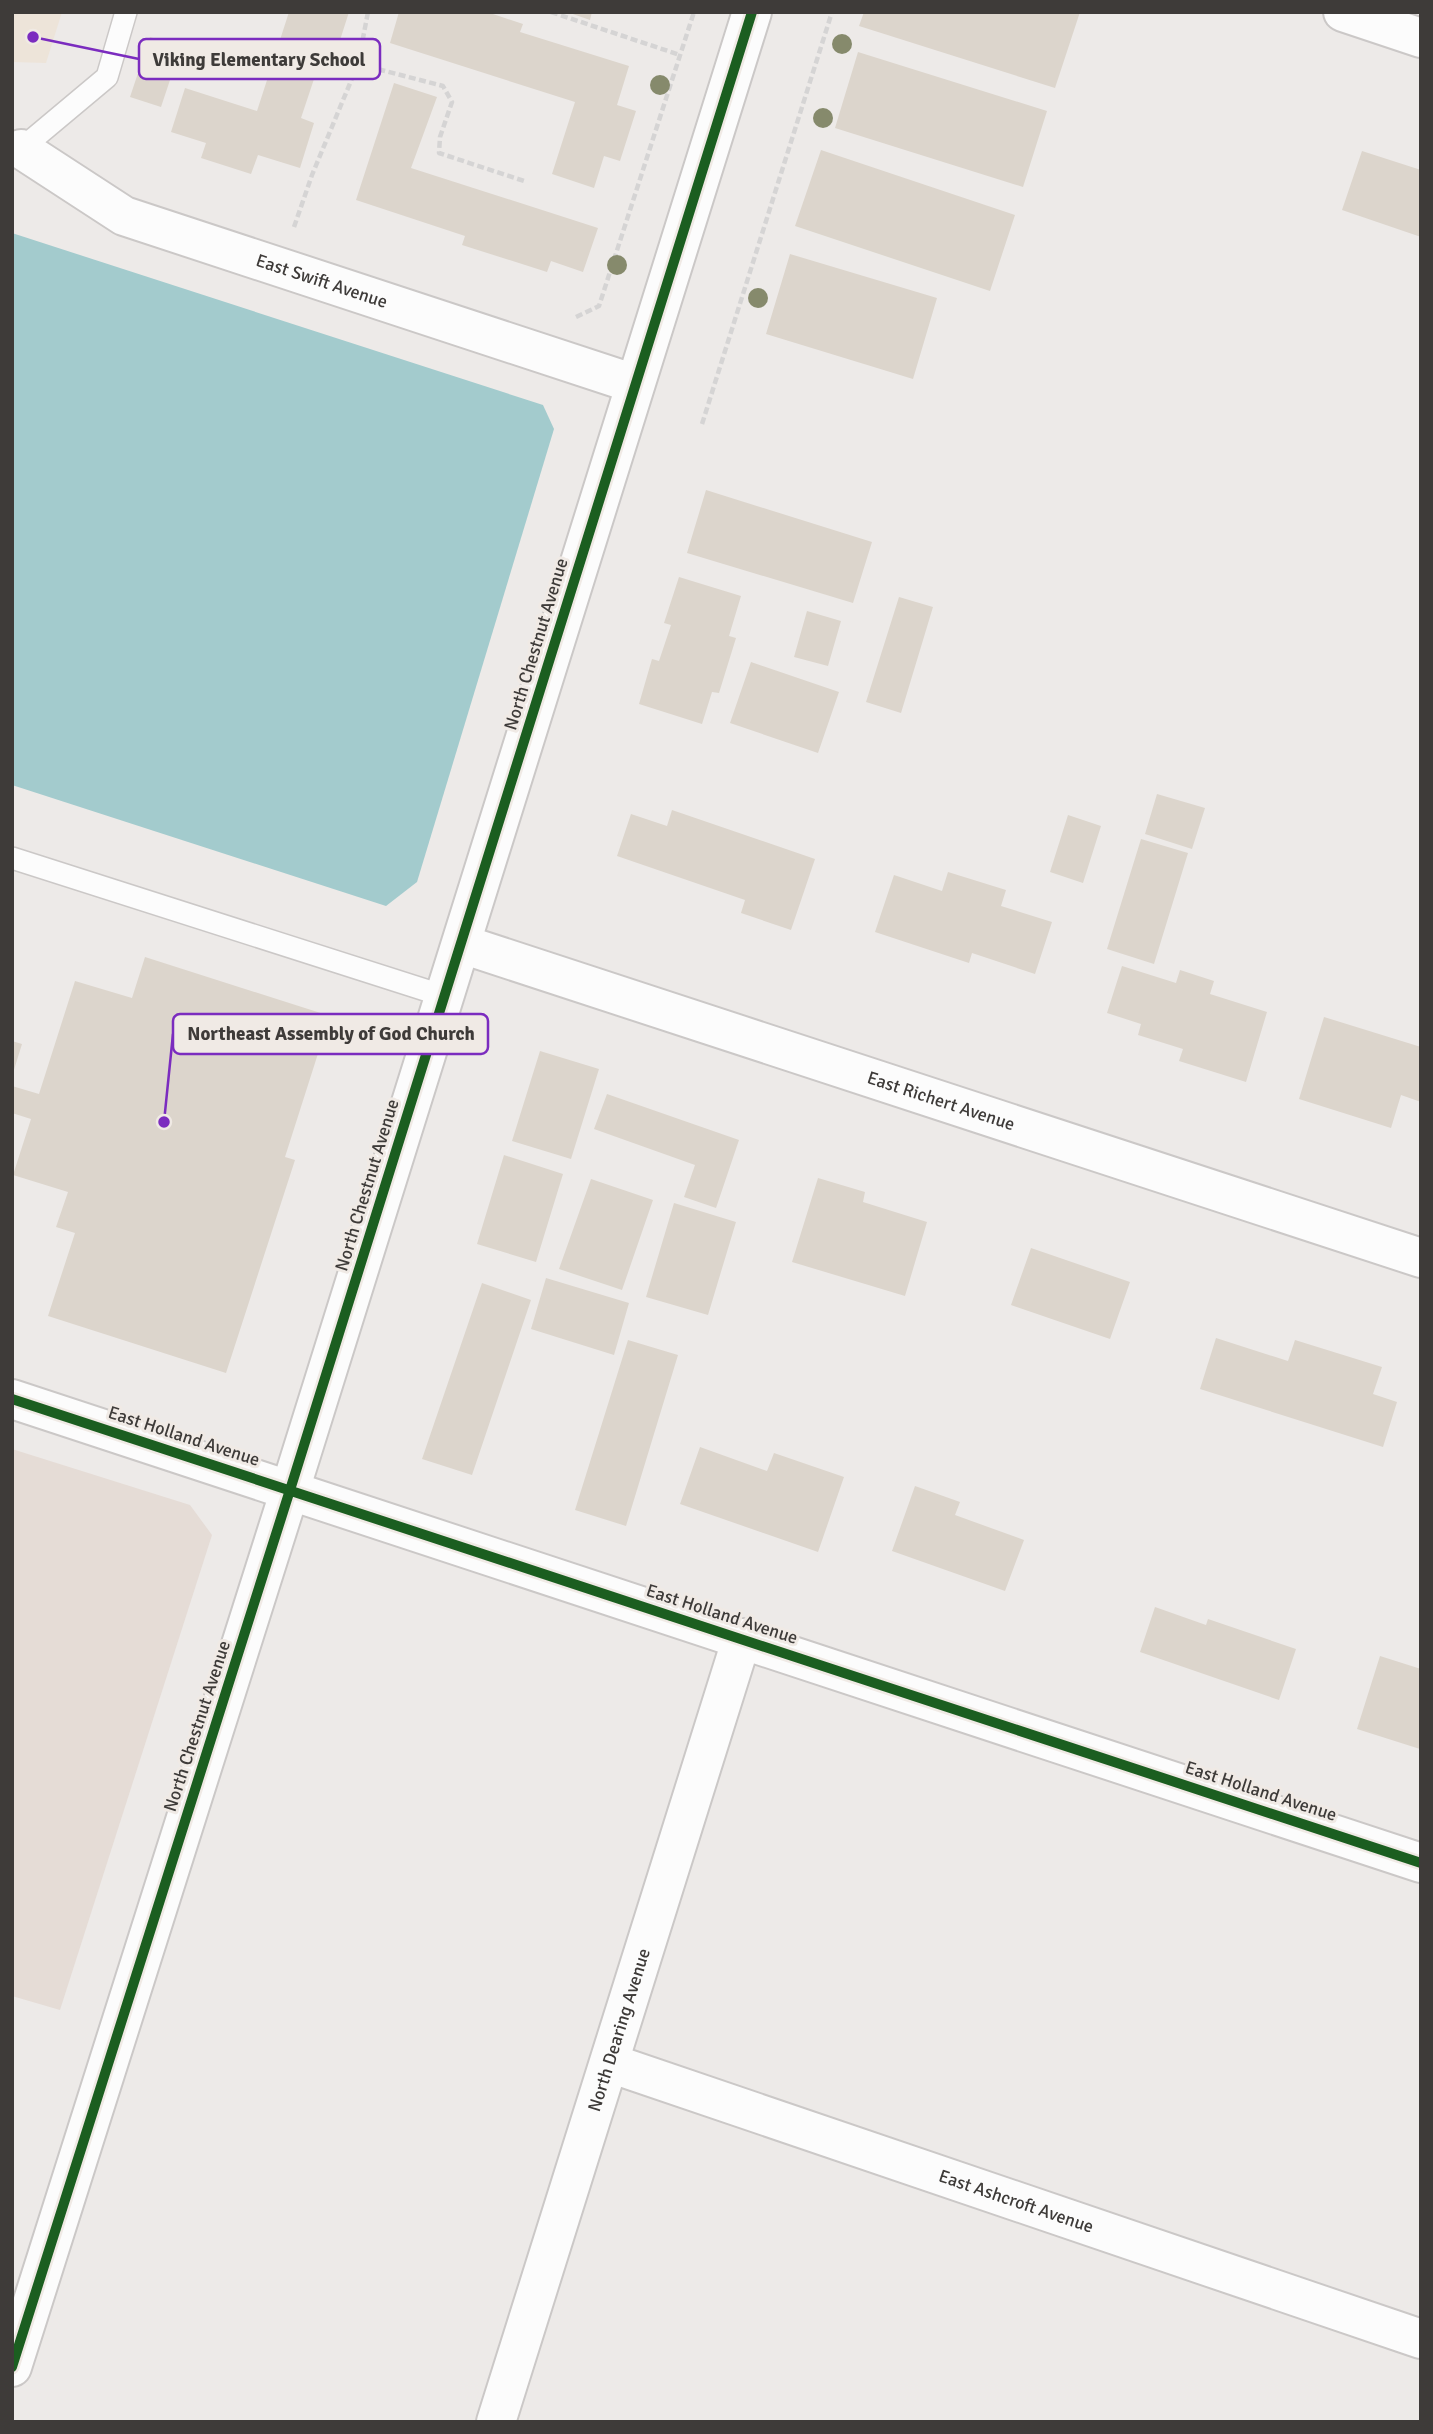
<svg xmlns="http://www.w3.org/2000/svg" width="1433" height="2434" font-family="Signika,sans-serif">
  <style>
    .built { fill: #e5dcd6 }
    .education { fill: #ede4d9 }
    .water { fill: #a3cbcd }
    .building { fill: #dcd5cc }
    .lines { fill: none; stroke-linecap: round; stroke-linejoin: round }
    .service-casing { stroke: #cbc8c7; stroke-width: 24 }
    .minor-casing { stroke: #cbc8c7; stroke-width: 42 }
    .path { stroke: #d5d4d4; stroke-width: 4.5; stroke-dasharray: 7 3.5; stroke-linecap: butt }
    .service { stroke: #fcfcfc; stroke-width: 21 }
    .minor { stroke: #fcfcfc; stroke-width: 38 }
    .cycleway-casing { stroke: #f0eae5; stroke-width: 15 }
    .cycleway { stroke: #1b5e20; stroke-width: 10 }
    .tree { fill: #868a6c }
    .labels { text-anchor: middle; stroke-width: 6; stroke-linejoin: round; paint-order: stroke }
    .street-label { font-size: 18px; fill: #3e3b39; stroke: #f0eae5 }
    .leader { fill: none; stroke: #7b2cbf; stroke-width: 2.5 }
    .callout-dot { fill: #7b2cbf; stroke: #f0eae5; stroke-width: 2.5 }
    .callout { fill: #f0eae5; stroke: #7b2cbf; stroke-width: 2.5 }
    .callout-label { font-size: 19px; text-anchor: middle; font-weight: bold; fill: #3e3b39 }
  </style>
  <rect width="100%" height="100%" fill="#edeae8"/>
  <!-- built -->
  <path class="built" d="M12,1449L190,1505L212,1535L60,2010L12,1996Z"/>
  <!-- education -->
  <path class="education" d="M12,12H62L46,63L12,62Z"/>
  <!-- water -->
  <path class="water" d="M12,233L543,405L554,429L417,882L386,906L12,785Z"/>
  <!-- building -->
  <path class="building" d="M289,12H349L334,59L322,55L301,118L314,123L300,168L258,155L251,174L201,158L206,143L171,132L185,88L257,111Z
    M399,12H487L523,24L520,32L629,66L617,105L636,111L620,161L604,156L594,188L552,174L575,102L390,43Z
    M567,12H592L590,20Z
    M864,12H1080L1055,88L859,26Z
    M150,37L181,47L161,107L130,97Z
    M858,52L1047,111L1023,187L835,128Z
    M394,83L437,97L411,168L598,228L583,272L551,261L547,272L462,245L465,236L356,200Z
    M821,150L1015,215L990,291L795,226Z
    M1362,151L1421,170V237L1342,210Z
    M790,254L937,298L913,379L766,334Z
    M706,490L872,542L853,603L687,553Z
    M679,577L741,596L729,636L736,638L719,693L712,692L702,724L639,704L652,659L659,661L671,625L664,623Z
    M899,597L933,607L901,713L866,702Z
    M807,611L841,621L828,666L794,657Z
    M751,662L839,692L818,753L730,723Z
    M1157,794L1205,808L1192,849L1145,834Z
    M672,810L815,859L791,930L741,913L745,900L617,856L631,814L667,826Z
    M1068,815L1101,826L1083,883L1050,872Z
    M1141,839L1188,853L1154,964L1107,949Z
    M948,872L1006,890L1001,906L1052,922L1035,974L972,953L969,963L875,932L894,875L942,891Z
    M145,957L330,1016L285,1157L295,1160L226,1373L48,1316L75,1233L56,1227L68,1192L13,1175L31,1119L12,1113V1086L39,1094L75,981L132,998Z
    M1122,966L1176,983L1180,970L1214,981L1210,994L1267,1012L1246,1082L1179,1061L1183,1049L1138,1035L1141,1024L1107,1013Z
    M1324,1017L1421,1047V1102L1401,1095L1391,1128L1299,1099Z
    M12,1041L22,1044L13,1073H12Z
    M540,1051L599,1069L571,1159L512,1141Z
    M607,1094L739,1140L716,1208L684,1197L695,1165L594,1129Z
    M504,1155L563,1174L536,1262L477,1244Z
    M818,1178L865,1192L863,1202L927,1222L905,1296L792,1262Z
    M591,1179L653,1200L622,1290L559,1269Z
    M674,1203L736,1222L708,1315L646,1297Z
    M1031,1248L1130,1282L1110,1339L1011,1305Z
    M546,1278L629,1303L614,1355L531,1329Z
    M482,1283L531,1300L472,1475L422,1459Z
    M1216,1338L1288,1361L1295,1340L1382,1367L1373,1394L1397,1402L1383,1447L1200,1389Z
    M628,1340L678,1355L626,1526L575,1510Z
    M700,1447L767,1471L774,1453L844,1477L818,1552L680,1504Z
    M915,1486L960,1502L955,1515L1024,1540L1005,1591L892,1551Z
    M1155,1607L1206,1625L1208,1619L1296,1649L1279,1700L1140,1652Z
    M1380,1656L1421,1669L1420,1749L1357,1729Z"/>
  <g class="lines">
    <!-- service casing -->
    <g class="service-casing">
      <path id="service" d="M21,149L107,77L126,12
        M12,858L444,996"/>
    </g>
    <!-- minor casing -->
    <g class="minor-casing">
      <g id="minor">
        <path d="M1343,12L1421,38"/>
        <path id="s1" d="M21,149L124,216L635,384"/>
        <path id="s2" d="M462,944L1421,1258"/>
        <path d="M12,1399L1421,1863"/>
        <path id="s3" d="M610,2063L1421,2339"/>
        <path d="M12,2367L290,1490L752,12"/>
        <path id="s4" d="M496,2422L742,1638"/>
      </g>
    </g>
    <!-- path -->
    <path class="path" d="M551,12L680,55
      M358,64L443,86L452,102L440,137L439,153L524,181
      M294,227L312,175L358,64L368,12
      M576,317L599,306L694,12
      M702,424L832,12"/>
    <!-- service -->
    <use href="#service" class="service"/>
    <!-- minor -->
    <use href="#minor" class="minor"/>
    <!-- cycleway casing -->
    <g class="cycleway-casing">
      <path id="cycleway" d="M12,1399L1421,1863
        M12,2367L290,1490L752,12"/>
    </g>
    <!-- cycleway -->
    <use href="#cycleway" class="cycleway"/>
  </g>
  <!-- trees -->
  <g class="tree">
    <circle cx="842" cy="44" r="10"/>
    <circle cx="660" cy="85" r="10"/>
    <circle cx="823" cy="118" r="10"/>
    <circle cx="617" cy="265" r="10"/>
    <circle cx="758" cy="298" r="10"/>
  </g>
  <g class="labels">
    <!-- street labels -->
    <g class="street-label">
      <text dy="6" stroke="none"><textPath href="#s1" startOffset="331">East Swift Avenue</textPath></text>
      <text transform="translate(536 644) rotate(-73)" y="6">North Chestnut Avenue</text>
      <text dy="6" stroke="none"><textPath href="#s2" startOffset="504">East Richert Avenue</textPath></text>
      <text transform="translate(367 1185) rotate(-73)" y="6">North Chestnut Avenue</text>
      <text transform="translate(184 1436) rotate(18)" y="6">East Holland Avenue</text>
      <text transform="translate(722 1614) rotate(18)" y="6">East Holland Avenue</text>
      <text transform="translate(197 1726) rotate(-72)" y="6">North Chestnut Avenue</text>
      <text transform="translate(1261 1791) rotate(18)" y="6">East Holland Avenue</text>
      <text dy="6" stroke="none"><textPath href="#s4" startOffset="411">North Dearing Avenue</textPath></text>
      <text dy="6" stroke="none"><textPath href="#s3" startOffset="429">East Ashcroft Avenue</textPath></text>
    </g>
  </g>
  <!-- callouts -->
  <path class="leader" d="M33 37L139 59M164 1122L173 1034"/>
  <g class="callout-dot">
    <circle cx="33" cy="37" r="7"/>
    <circle cx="164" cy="1122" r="7"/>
  </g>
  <g class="callout">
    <rect x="139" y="39" width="241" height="40" rx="7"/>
    <rect x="173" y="1014" width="315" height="40" rx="7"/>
  </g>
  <g class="callout-label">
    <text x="259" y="66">Viking Elementary School</text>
    <text x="331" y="1040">Northeast Assembly of God Church</text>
  </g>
  <!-- border -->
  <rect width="1433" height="2434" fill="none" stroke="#3e3b39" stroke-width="28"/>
</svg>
